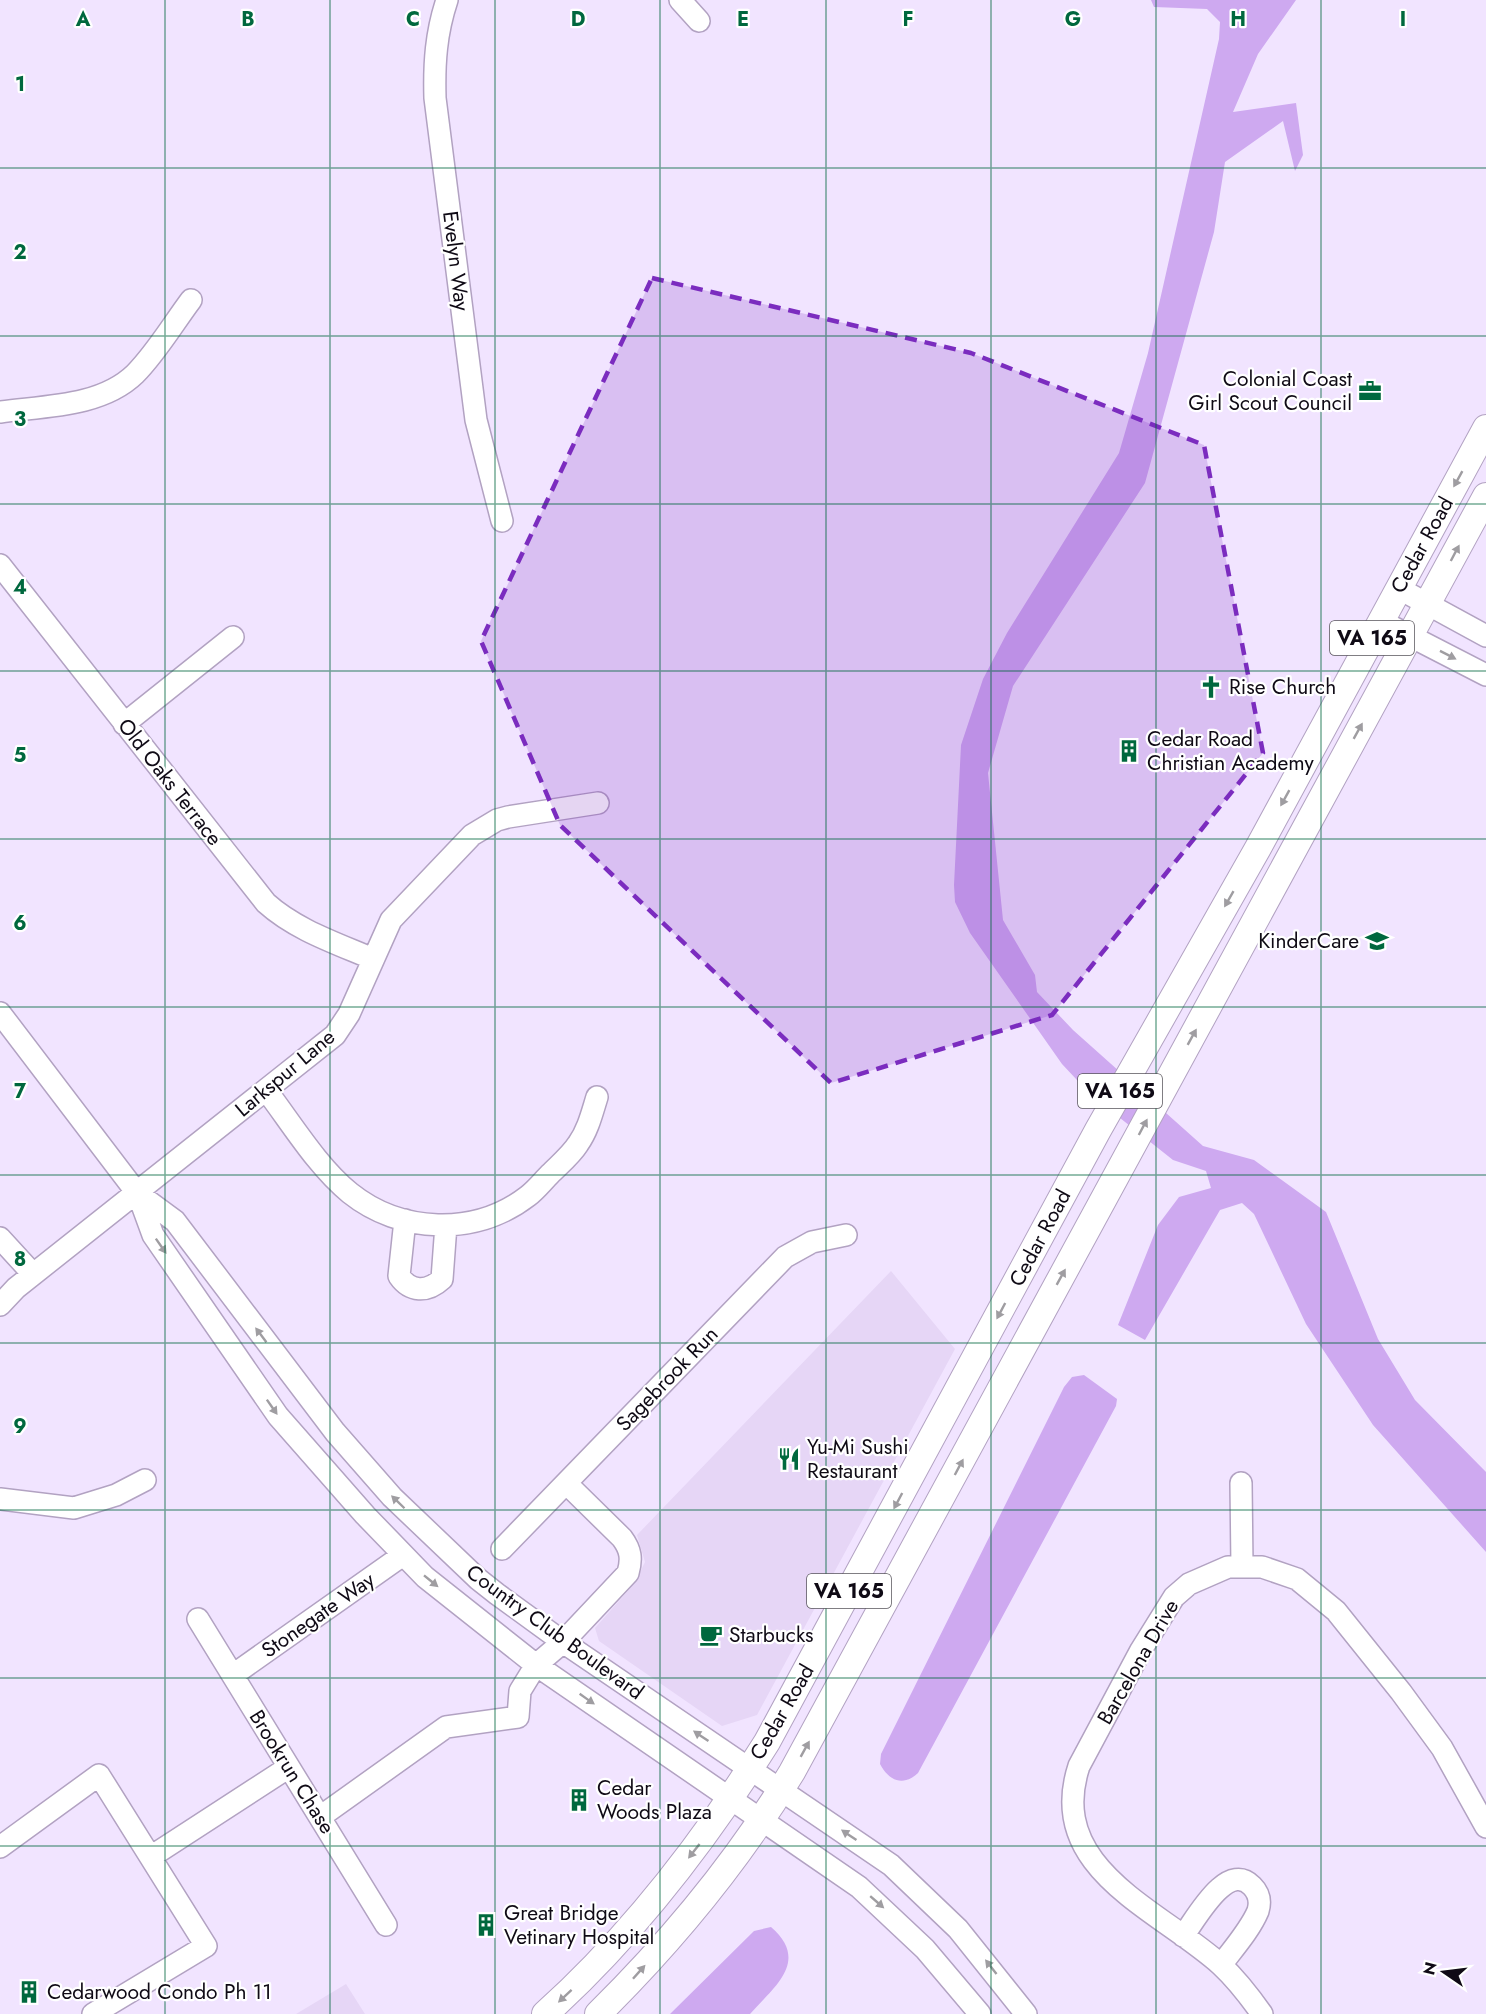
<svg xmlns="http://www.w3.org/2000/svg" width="1486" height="2014" font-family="Jost,sans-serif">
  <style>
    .built { fill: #e6d6f6 }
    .water { fill: #cea9f0 }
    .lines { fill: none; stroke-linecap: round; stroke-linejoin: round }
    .minor-casing { stroke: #b2a2c2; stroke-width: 24 }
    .major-casing { stroke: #b2a2c2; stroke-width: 28 }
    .minor { stroke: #fff; stroke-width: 21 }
    .major { stroke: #fff; stroke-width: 26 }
    .oneway { fill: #9f9da1 }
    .marked { fill: #7b2cbf; fill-opacity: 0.2; stroke: #7b2cbf; stroke-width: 4.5; stroke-dasharray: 12 8; stroke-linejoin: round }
    .grid { fill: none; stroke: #00683e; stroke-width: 1.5; stroke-opacity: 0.55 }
    .labels { text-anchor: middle; stroke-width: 4.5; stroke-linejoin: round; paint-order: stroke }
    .shield { fill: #fff; stroke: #57545b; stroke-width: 1.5 }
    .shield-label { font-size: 20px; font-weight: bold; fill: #0f0a15 }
    .street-label { font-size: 21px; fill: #0f0a15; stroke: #fff }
    .poi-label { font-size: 21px; fill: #0f0a15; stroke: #fff; text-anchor: start }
    .grid-label { font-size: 20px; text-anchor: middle; font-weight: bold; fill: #00683e; stroke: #fff; stroke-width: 4.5; stroke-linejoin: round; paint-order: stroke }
  </style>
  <rect width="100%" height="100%" fill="#f1e4ff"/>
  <!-- built -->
  <path class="built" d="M891,1271L955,1349L757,1715L722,1726L599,1641L595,1628L634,1584L645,1562L637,1535Z
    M346,1984L365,2014H296Z"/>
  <!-- water -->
  <path class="water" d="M1151,0H1296L1258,54L1233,112L1296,103L1303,155L1295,171L1283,121L1225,162L1214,232L1145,483L1013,686L988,773L1003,920L1035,975L1037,992L1073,1030L1203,1146L1254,1160L1326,1212L1378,1339L1415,1400L1486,1472V1552L1373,1425L1306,1324L1254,1214L1242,1203L1220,1210L1145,1340L1118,1325L1158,1225L1179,1197L1211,1188L1206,1171L1173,1160L1091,1095L1062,1064L970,933L955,902L954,885L961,745L983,679L1007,633L1119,453L1148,353L1219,39L1220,22L1207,9L1154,7Z
    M1084,1375L1117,1399L1116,1406L918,1773C903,1787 889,1781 880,1764L881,1754L1064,1387L1072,1377Z
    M771,1927C810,1961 775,1986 750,2014H670L754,1931Z"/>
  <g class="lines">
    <!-- minor casing -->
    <g class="minor-casing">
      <path id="minor" d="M447,0C436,33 434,63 435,98L476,420L502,521
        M680,0L699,21
        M0,412C44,406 101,407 135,374C156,353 173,324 191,300
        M0,565L266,903C296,930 336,943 373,959
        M1398,588L1486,636
        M1381,621L1486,675
        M124,724L233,637
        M0,1013L137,1193L175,1221L335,1432L392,1497L478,1579L497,1594L563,1642L891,1865L958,1929L1026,2014
        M266,1090C292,1124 317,1166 350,1193C400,1233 475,1237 528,1196C536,1190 543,1181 550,1174C560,1164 571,1155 578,1144C588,1130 592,1113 597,1097
        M138,1194L153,1235L278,1416L365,1515L425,1577L536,1665L859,1887L925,1949L980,2014
        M405,1220L399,1276C410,1292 427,1293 442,1279L446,1225
        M0,1238L33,1274
        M0,1305L16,1288L335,1035L349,1014L391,920L472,835L497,820L508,817L598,803
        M1241,1483L1242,1566
        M0,1499L74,1508L116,1495L145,1480
        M502,1549L785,1257L812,1242L846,1235
        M198,1619L386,1925
        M233,1675L403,1555
        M320,1817L446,1727L518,1717L520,1691L536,1665L563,1642L628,1573C632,1559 631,1550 622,1538L566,1483
        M0,1847L99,1775L206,1946L93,2014
        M152,1856L289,1767
        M1183,1936C1196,1919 1227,1860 1252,1886C1259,1893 1261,1901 1258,1911C1250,1930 1233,1949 1221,1965
        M1262,2014C1250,1997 1236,1979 1221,1965C1159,1909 1045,1869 1079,1766L1141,1650L1174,1597L1189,1584L1228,1567H1262L1297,1579L1336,1611L1401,1692L1442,1748L1486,1827"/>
    </g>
    <!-- major casing -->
    <g class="major-casing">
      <path id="major" d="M545,2014C633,1935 704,1842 767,1742L1098,1130L1258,848L1486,428
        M598,2014C672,1941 738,1861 792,1772L1486,496"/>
    </g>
    <!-- minor -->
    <use href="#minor" class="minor"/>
    <!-- major -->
    <use href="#major" class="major"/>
  </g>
  <!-- one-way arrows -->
  <defs><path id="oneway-solid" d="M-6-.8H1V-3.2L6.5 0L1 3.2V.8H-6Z" transform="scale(1.5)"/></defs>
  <g class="oneway">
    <use href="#oneway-solid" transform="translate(1458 479) rotate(119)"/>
    <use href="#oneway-solid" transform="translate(1455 553) rotate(-62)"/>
    <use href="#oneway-solid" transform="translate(1448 655) rotate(27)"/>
    <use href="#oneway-solid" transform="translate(1358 731) rotate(-61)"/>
    <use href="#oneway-solid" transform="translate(1285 798) rotate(119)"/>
    <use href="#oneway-solid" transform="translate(1229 899) rotate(120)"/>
    <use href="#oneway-solid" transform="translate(1192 1037) rotate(-61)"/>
    <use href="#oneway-solid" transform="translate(1143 1127) rotate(-62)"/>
    <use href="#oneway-solid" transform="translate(161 1246) rotate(55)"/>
    <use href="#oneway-solid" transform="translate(1061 1277) rotate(-61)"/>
    <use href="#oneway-solid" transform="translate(1001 1311) rotate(118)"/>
    <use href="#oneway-solid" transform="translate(261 1335) rotate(-127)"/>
    <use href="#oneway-solid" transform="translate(272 1407) rotate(55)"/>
    <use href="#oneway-solid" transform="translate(959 1467) rotate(-62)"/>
    <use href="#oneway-solid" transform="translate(898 1501) rotate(118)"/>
    <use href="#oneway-solid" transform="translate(398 1502) rotate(-136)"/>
    <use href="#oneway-solid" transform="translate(431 1581) rotate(39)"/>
    <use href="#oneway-solid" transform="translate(587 1699) rotate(35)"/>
    <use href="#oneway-solid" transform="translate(701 1736) rotate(-146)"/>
    <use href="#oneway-solid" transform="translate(805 1749) rotate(-61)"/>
    <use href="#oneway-solid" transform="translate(849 1835) rotate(-146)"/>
    <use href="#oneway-solid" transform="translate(694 1851) rotate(128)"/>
    <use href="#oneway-solid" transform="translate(877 1902) rotate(41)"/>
    <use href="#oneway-solid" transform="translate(991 1967) rotate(-128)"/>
    <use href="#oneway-solid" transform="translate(639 1972) rotate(-48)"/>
    <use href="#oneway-solid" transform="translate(565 1996) rotate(137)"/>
  </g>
  <!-- marked area -->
  <path class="marked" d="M652,278L971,353L1204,445L1263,753L1052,1015L831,1083L560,825L481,641Z"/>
  <!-- grid -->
  <path class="grid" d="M165,0V2014M330,0V2014M495,0V2014M660,0V2014M826,0V2014M991,0V2014M1156,0V2014M1321,0V2014M0,168H1486M0,336H1486M0,504H1486M0,671H1486M0,839H1486M0,1007H1486M0,1175H1486M0,1343H1486M0,1510H1486M0,1678H1486M0,1846H1486"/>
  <!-- icons -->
  <defs>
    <g id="office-bare" transform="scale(1.8)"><path d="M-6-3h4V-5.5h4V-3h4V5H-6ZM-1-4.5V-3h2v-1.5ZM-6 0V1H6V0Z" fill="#00683e" stroke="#fff" stroke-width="2.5" paint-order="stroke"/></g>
    <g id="church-bare" transform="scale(1.8)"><path d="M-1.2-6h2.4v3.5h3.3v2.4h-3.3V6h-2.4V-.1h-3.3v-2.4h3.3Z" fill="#00683e" stroke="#fff" stroke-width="2.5" paint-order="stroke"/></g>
    <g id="building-bare" transform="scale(1.8)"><path d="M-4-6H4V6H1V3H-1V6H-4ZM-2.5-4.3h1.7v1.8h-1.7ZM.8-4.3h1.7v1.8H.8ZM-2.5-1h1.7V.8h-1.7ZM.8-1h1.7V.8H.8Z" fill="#00683e" stroke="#fff" stroke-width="2.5" paint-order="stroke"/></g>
    <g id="school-bare" transform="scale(1.8)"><path d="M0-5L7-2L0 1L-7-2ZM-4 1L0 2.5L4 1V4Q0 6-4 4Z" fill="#00683e" stroke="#fff" stroke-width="2.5" paint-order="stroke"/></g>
    <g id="restaurant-bare" transform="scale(1.8)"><path d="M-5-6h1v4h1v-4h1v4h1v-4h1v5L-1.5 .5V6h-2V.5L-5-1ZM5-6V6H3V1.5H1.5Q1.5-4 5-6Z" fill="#00683e" stroke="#fff" stroke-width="2.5" paint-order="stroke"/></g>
    <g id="cafe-bare" transform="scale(1.8)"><path d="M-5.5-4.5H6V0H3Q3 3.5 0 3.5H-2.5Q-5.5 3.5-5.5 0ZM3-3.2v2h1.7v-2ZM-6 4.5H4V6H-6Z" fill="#00683e" stroke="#fff" stroke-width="2.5" paint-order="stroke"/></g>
  </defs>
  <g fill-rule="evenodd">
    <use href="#office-bare" x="1370" y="391"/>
    <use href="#church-bare" x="1211" y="687"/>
    <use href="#building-bare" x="1129" y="751"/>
    <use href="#school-bare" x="1377" y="941"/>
    <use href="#restaurant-bare" x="789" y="1459"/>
    <use href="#cafe-bare" x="711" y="1635"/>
    <use href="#building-bare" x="579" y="1800"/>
    <use href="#building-bare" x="486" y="1925"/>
    <use href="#building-bare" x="29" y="1992"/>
  </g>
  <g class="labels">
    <!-- shield labels -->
    <g class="shield">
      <rect x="1330" y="621" width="84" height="34" rx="4.5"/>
      <rect x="1078" y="1074" width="84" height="34" rx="4.5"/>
      <rect x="807" y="1574" width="84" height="34" rx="4.5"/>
    </g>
    <g class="shield-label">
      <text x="1372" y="645">VA 165</text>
      <text x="1120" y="1098">VA 165</text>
      <text x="849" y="1598">VA 165</text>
    </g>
    <!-- street labels -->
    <g class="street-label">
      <text transform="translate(456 261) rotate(83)" y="7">Evelyn Way</text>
      <text transform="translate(1422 545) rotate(-61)" y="7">Cedar Road</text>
      <text transform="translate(170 782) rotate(52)" y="7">Old Oaks Terrace</text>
      <text transform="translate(285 1073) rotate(-40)" y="7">Larkspur Lane</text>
      <text transform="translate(1040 1238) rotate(-62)" y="7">Cedar Road</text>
      <text transform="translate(667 1379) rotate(-46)" y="7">Sagebrook Run</text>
      <text transform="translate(318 1615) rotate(-35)" y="7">Stonegate Way</text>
      <text transform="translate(555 1632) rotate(36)" y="7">Country Club Boulevard</text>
      <text transform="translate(1138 1662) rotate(-60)" y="7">Barcelona Drive</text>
      <text transform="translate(782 1712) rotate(-60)" y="7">Cedar Road</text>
      <text transform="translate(292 1772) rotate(58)" y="7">Brookrun Chase</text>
    </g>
    <!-- poi labels -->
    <g class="poi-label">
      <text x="1352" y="386" text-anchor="end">Colonial Coast<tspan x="1352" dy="24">Girl Scout Council</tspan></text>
      <text x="1229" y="694">Rise Church</text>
      <text x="1147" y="746">Cedar Road<tspan x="1147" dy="24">Christian Academy</tspan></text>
      <text x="1359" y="948" text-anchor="end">KinderCare</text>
      <text x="807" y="1454">Yu-Mi Sushi<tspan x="807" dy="24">Restaurant</tspan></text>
      <text x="729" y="1642">Starbucks</text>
      <text x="597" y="1795">Cedar<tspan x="597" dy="24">Woods Plaza</tspan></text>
      <text x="504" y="1920">Great Bridge<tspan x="504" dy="24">Vetinary Hospital</tspan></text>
      <text x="47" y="1999">Cedarwood Condo Ph 11</text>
    </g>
  </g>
  <g class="grid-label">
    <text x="83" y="26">A</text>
    <text x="248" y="26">B</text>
    <text x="413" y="26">C</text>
    <text x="578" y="26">D</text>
    <text x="743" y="26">E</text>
    <text x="908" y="26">F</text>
    <text x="1073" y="26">G</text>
    <text x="1238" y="26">H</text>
    <text x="1403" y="26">I</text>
    <text x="20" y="91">1</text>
    <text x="20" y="259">2</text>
    <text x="20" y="426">3</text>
    <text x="20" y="594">4</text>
    <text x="20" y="762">5</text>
    <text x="20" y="930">6</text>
    <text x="20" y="1098">7</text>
    <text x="20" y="1266">8</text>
    <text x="20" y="1433">9</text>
  </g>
  <!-- north arrow -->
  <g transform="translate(1444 1972) rotate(284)" stroke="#ffffff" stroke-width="4.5" paint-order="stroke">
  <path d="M0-4.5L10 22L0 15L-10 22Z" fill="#0f0a15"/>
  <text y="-9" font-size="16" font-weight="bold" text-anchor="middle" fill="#0f0a15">N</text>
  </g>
</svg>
